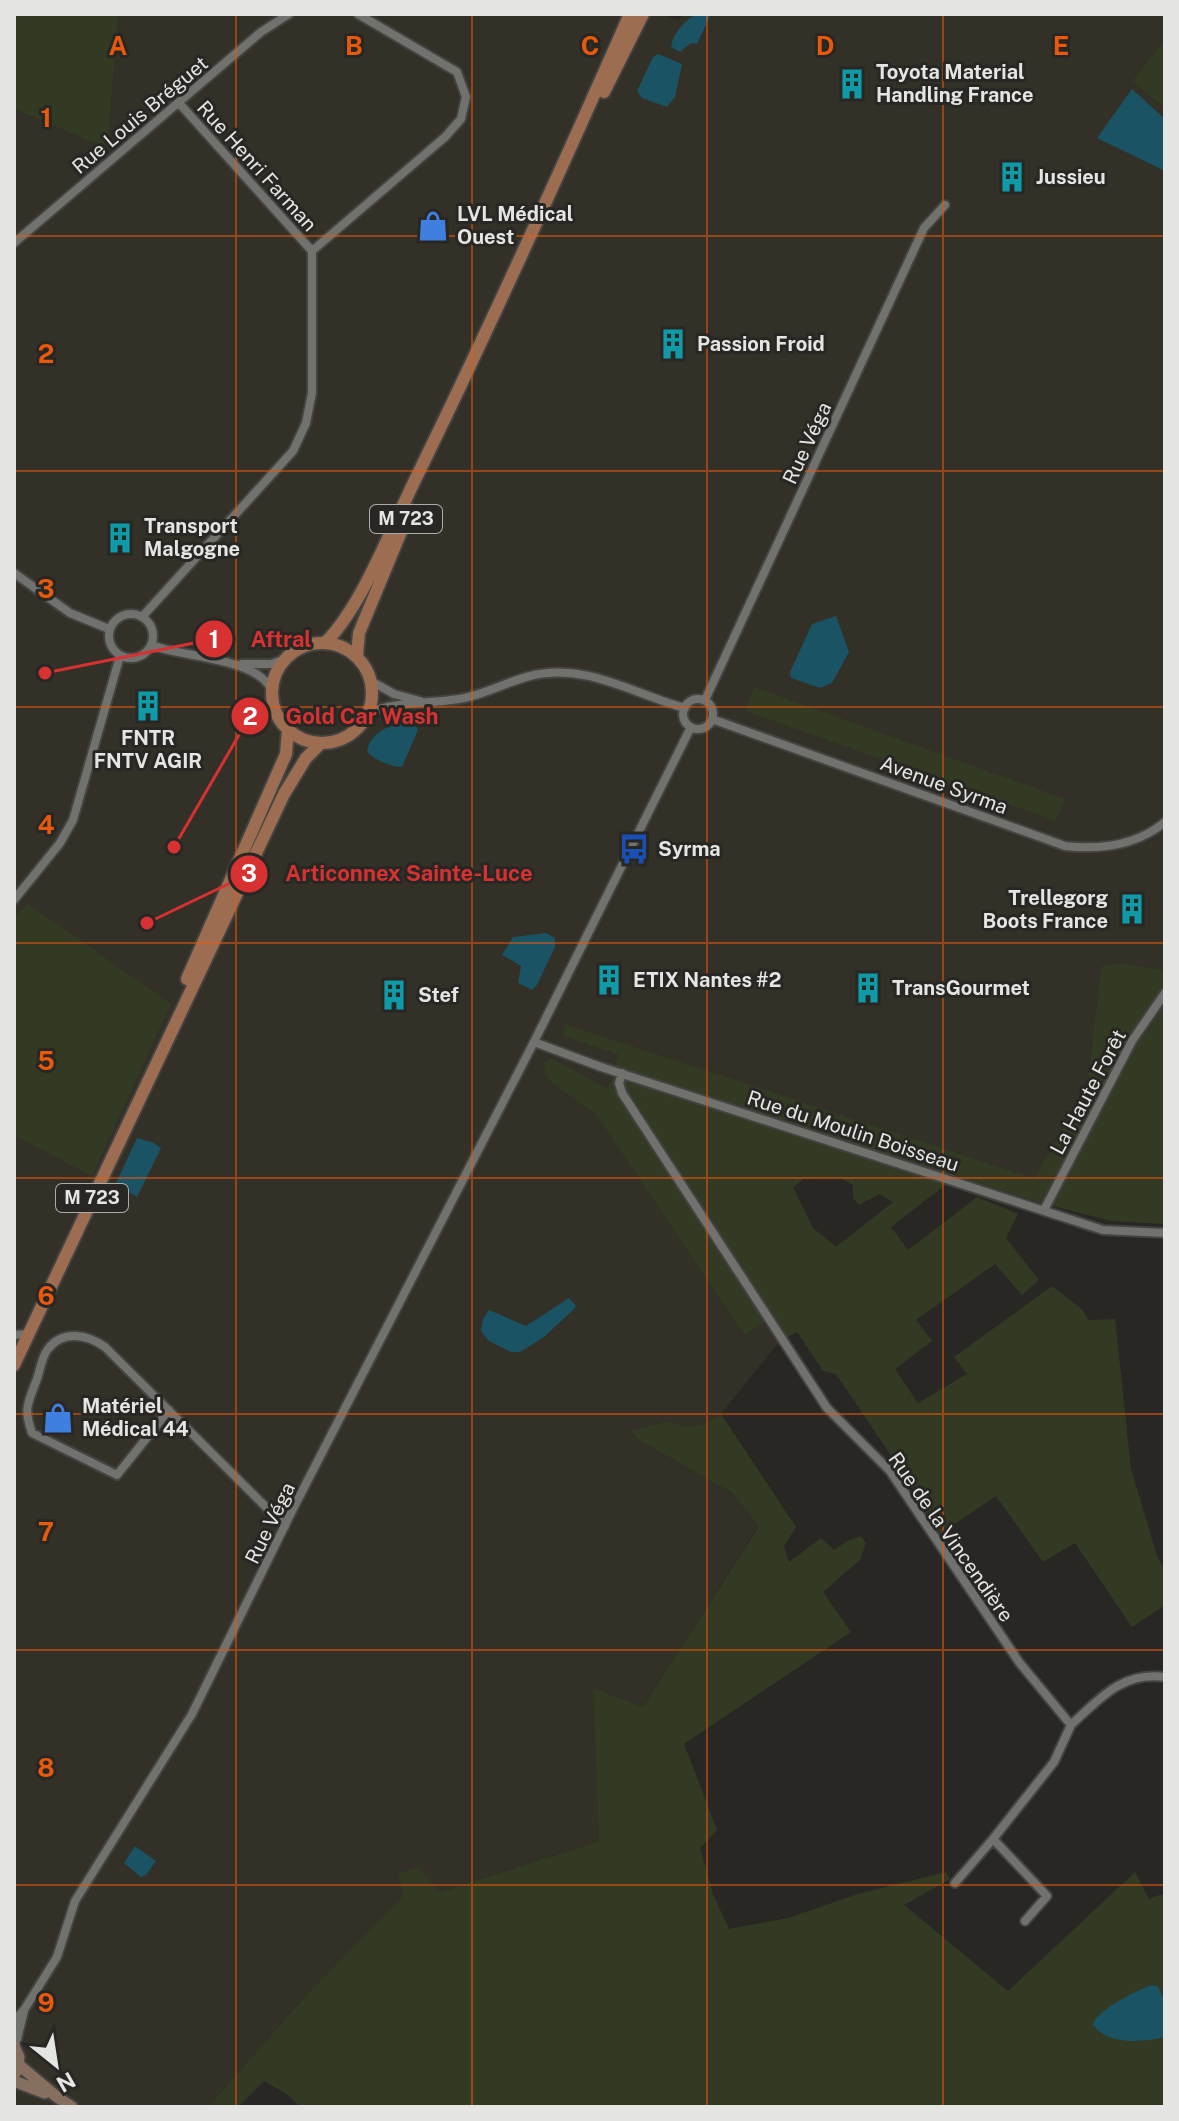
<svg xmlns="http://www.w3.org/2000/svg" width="1179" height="2121" font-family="'Public Sans',sans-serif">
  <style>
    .built { fill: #323027 }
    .green { fill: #333a23; fill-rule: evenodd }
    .water { fill: #1a5363 }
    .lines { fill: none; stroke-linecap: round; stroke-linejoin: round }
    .minor-casing { stroke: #434341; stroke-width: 12 }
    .secondary-casing { stroke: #434341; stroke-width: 15 }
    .primary-casing { stroke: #434341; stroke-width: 16 }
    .minor { stroke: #71716e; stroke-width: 8 }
    .secondary { stroke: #876f60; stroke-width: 11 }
    .primary { stroke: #9d6d52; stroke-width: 12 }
    .grid { fill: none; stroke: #e8590c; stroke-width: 2; stroke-opacity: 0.55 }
    .labels { text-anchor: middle; stroke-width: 6; stroke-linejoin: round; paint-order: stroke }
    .shield { fill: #282724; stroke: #acacaa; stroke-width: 2 }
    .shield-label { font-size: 18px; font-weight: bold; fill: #e5e5e3 }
    .poi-label { font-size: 20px; font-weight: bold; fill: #e5e5e3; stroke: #282724; text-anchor: start }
    .street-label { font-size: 20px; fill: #e5e5e3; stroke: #282724 }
    .grid-label { font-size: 26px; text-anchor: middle; font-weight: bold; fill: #e8590c; stroke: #282724; stroke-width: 6; stroke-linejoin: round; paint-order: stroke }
    .leader { fill: none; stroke: #d73131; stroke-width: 3 }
    .callout-dot { fill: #d73131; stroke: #282724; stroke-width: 3 }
    .mark-label { font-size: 24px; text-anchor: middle; font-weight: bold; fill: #fff }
    .callout-label { font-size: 22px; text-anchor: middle; font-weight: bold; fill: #d73131; stroke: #282724; stroke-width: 6; stroke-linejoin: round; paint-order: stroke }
  </style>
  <rect width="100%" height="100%" fill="#282724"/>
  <!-- built -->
  <path class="built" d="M118,14H661L678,20L685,14H1165V39L1132,81L1165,109V970L1123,963L1101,966L1087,1088L1034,1178L631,1046L608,1090L779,1342L721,1414L702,1425L683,1426L667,1421L632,1431L642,1442L731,1492L759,1525L643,1707L593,1688L599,1841L440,1892L398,1874L405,1895L309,1992L208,2107H14V109L108,149Z"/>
  <!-- green -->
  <path class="green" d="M14,14H118L108,149L14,109Z
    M1165,39V109L1132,81Z
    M754,687L1065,799L1056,821L745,711Z
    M28,904L171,1004L92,1176L14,1135V917Z
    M1123,963L1165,970V1224L1111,1221L1041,1203L957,1176L891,1227L908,1250L977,1197L1018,1214L1006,1238L1039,1280L1022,1295L995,1264L916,1320L932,1341L895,1369L918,1403L967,1374L954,1357L1052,1286L1083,1310L1088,1320L1115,1319L1131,1469L1157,1556L1165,1571V1605L1132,1627L1075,1543L1043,1562L996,1496L940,1534L894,1460L836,1374L823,1371L797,1332L779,1342L765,1322L745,1335L595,1113L551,1082L544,1073L545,1063L551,1058L608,1089L619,1055L563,1036L565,1024L1034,1178L1087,1088L1101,966ZM840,1178L853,1185V1198L859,1205L879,1194L893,1202L836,1247L813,1228L793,1188L803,1179Z
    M721,1414L796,1527L784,1546L789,1562L821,1538L834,1550L847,1541L861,1536L866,1543L860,1560L823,1592L851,1632L684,1744L717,1830L700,1848L713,1894L729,1929L788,1918L858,1894L946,1872L950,1879L904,1905L1008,1991L1135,1872L1149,1899L1165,1893V2107H300L288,2095L264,2081L238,2107H208L309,1992L404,1895L398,1874L418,1867L440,1892L599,1841L593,1688L643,1707L759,1526L731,1492L642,1442L631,1431L667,1421L683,1426L702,1425Z"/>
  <!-- water -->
  <path class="water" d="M697,14H709L710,16L697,44L691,43L680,52L671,47C673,33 685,20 697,14Z
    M658,54L682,64L675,97L667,107L642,98L637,91L653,57Z
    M1132,89L1165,119V171L1097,138Z
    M836,616L849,652L832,683L820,688L791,678L790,672L812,624Z
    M409,722H414L418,730L402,767C392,767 373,760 367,751C372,730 390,725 409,722Z
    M546,933L555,938V947L537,985L532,990L518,983L521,966L502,955L513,937Z
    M137,1138L154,1143L161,1148L137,1197L116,1183Z
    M569,1298L576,1306L573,1310L544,1337L520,1352H511L489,1341L481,1331L483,1319L489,1310L526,1326Z
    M135,1846L156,1861L146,1875L141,1877L124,1863Z
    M1152,1985L1158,1987L1165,2001V2037C1144,2042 1106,2046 1093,2024C1097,2010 1137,1990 1152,1985Z"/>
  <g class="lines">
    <!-- minor casing -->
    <g class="minor-casing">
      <path id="minor" d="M179,103L312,251
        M14,243L261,32L289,14
        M14,573L70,613L109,629
        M109 636a22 22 0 1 1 44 0a22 22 0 1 1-44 0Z
        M142,617L293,451L306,423L312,393V251L445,137L461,119L466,97L457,72L358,14
        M151,645C185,658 255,657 272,690
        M242,664H271L286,659
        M371,681L394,694L420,701
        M683 714a15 15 0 1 1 30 0a15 15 0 1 1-30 0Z
        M705,700L924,228L945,205
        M368,713C397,701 429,704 459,699C484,695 506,682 530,676C586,662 633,694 685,708
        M712,719L1065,846C1101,850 1136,846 1165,822
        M14,900L60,843L73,820L120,656
        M534,1042L601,1067L1103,1230L1165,1233
        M622,1073L619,1083L622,1093L827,1408L890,1471L1019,1662L1071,1725C1100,1698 1123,1671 1165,1677
        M1044,1210L1132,1041L1165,993
        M14,1335L28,1334
        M169,1410L117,1475L32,1433C23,1408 28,1403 37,1379C40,1370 42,1356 48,1349C63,1329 88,1335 105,1347L285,1526
        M993,1839L1047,1896L1025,1921
        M955,1883L993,1839L1054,1762L1071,1725
        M14,2021L24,2010L57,1957L75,1901L192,1714L294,1507L534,1042L691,727
        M15,2047L24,2011"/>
    </g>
    <!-- secondary casing -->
    <g class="secondary-casing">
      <path id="secondary" d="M14,2046L19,2057L16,2072
        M19,2065L57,2097L72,2107
        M14,2081L45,2093"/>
    </g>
    <!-- primary casing -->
    <g class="primary-casing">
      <path id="primary" d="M604,92L643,14
        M272 693a50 50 0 1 1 100 0a50 50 0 1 1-100 0Z
        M325,643C363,605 391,528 416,478C491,325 561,170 630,14
        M357,656L359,633L410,510
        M187,979L286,754L288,730
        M14,1365L284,794L306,758L321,743"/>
    </g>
    <!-- minor -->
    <use href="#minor" class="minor"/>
    <!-- secondary -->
    <use href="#secondary" class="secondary"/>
    <!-- primary -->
    <use href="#primary" class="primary"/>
  </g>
  <!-- grid -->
  <path class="grid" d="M236,14V2107M472,14V2107M707,14V2107M943,14V2107M14,236H1165M14,471H1165M14,707H1165M14,943H1165M14,1178H1165M14,1414H1165M14,1650H1165M14,1885H1165"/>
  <!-- icons -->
  <defs>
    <g id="building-bare" transform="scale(2.4)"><path d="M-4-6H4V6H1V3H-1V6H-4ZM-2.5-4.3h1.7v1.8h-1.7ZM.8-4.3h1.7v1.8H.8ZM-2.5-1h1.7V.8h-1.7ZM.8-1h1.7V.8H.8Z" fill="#0f9aa8" stroke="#282724" stroke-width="2.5" paint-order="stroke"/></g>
    <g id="shop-bare" transform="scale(2.4)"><path d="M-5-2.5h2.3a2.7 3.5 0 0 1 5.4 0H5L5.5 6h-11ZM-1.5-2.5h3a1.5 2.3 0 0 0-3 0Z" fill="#3f7fe0" stroke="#282724" stroke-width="2.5" paint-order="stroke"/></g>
    <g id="bus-bare" transform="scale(2.4)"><path d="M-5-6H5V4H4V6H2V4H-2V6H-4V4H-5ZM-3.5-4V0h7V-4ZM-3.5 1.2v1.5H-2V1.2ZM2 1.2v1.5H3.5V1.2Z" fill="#1a4fb4" stroke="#282724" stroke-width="2.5" paint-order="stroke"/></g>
  </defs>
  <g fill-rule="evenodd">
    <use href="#building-bare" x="852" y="84"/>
    <use href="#building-bare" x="1012" y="177"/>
    <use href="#shop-bare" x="433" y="226"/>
    <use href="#building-bare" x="673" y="344"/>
    <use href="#building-bare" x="120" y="538"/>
    <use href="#building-bare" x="148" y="706"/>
    <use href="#bus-bare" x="634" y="849"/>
    <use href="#building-bare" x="1132" y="909"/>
    <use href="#building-bare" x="609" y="980"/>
    <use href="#building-bare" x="868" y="988"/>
    <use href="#building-bare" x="394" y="995"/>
    <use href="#shop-bare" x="58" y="1418"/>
  </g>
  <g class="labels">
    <!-- shield labels -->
    <g class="shield">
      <rect x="370" y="505" width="72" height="28" rx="6"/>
      <rect x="56" y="1184" width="72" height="28" rx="6"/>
    </g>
    <g class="shield-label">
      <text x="406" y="525">M 723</text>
      <text x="92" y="1204">M 723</text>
    </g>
    <!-- poi labels -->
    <g class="poi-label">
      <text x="876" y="79">Toyota Material<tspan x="876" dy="23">Handling France</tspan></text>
      <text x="1036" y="184">Jussieu</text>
      <text x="457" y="221">LVL Médical<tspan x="457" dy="23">Ouest</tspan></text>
      <text x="697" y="351">Passion Froid</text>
      <text x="144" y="533">Transport<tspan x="144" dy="23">Malgogne</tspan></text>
      <text x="148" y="745" text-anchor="middle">FNTR<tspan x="148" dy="23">FNTV AGIR</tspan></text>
      <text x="658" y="856">Syrma</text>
      <text x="1108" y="905" text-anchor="end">Trellegorg<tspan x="1108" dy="23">Boots France</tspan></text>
      <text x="633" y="987">ETIX Nantes #2</text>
      <text x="892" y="995">TransGourmet</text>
      <text x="418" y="1002">Stef</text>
      <text x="82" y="1413">Matériel<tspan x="82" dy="23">Médical 44</tspan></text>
    </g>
    <!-- street labels -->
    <g class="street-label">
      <text transform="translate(140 115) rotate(-40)" y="7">Rue Louis Bréguet</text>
      <text transform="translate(257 166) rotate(48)" y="7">Rue Henri Farman</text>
      <text transform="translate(807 443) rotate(-65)" y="7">Rue Véga</text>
      <text transform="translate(944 785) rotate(20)" y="7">Avenue Syrma</text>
      <text transform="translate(1088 1092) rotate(-62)" y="7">La Haute Forêt</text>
      <text transform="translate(853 1131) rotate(18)" y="7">Rue du Moulin Boisseau</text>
      <text transform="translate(270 1523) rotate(-64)" y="7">Rue Véga</text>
      <text transform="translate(951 1537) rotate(55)" y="7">Rue de la Vincendière</text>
    </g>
  </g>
  <g class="grid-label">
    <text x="118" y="55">A</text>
    <text x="354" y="55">B</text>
    <text x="590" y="55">C</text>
    <text x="825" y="55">D</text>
    <text x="1061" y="55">E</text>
    <text x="46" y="127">1</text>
    <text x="46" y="363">2</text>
    <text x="46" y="598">3</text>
    <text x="46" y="834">4</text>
    <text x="46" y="1070">5</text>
    <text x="46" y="1305">6</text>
    <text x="46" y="1541">7</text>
    <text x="46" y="1777">8</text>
    <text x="46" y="2012">9</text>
  </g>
  <!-- callouts -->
  <path class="leader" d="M45 673L214 639M174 847L250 716M147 923L249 874"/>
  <g class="callout-dot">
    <circle cx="45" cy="673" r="8"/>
    <circle cx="174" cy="847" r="8"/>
    <circle cx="147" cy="923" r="8"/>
    <circle cx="214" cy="639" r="20"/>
    <circle cx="250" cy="716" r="20"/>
    <circle cx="249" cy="874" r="20"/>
  </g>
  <g class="mark-label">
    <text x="214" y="648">1</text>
    <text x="250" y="725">2</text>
    <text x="249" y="882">3</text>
  </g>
  <g class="callout-label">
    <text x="281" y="647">Aftral</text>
    <text x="362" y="724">Gold Car Wash</text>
    <text x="409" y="881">Articonnex Sainte-Luce</text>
  </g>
  <!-- border -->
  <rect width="1179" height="2121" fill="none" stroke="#e5e5e3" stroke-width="32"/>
  <!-- north arrow -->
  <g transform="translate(56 2065) rotate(150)" stroke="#282724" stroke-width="6" paint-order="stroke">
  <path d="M0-6L14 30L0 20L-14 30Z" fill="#e5e5e3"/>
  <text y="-12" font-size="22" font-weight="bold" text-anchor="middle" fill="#e5e5e3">N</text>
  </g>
</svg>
